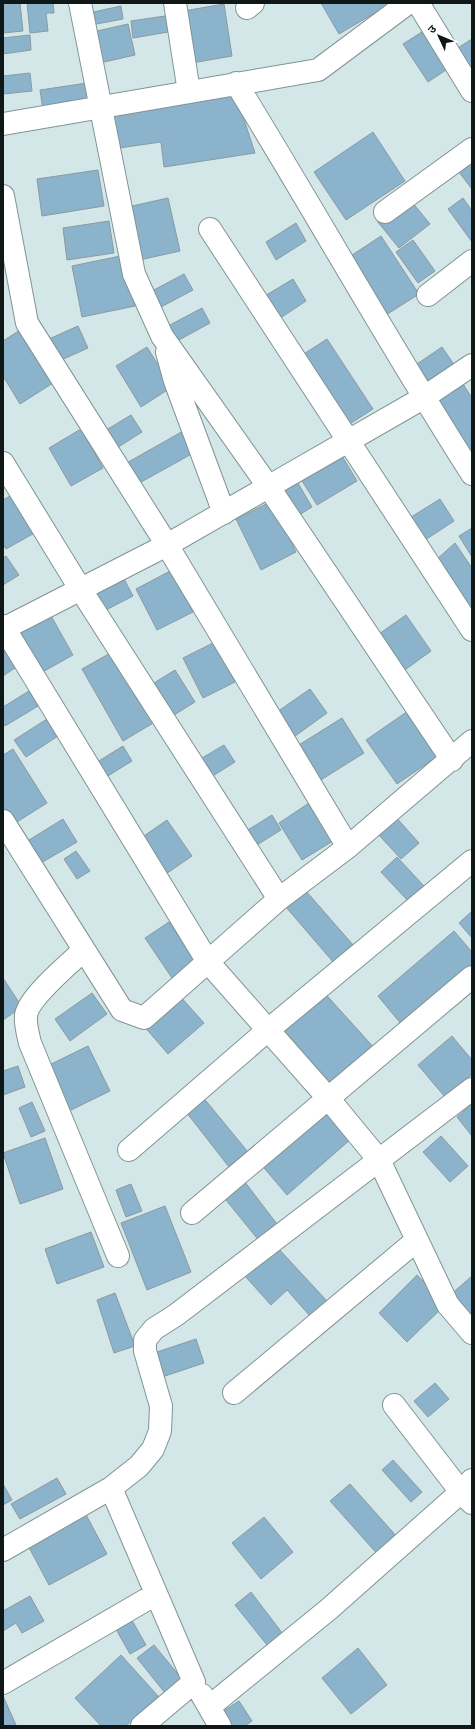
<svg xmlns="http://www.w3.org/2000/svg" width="475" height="1729" font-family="'PT Sans','Noto Sans Devanagari',sans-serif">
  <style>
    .building { fill: #8bb3cc; stroke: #8b99a1 }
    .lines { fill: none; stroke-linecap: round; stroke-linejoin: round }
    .minor-casing { stroke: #819395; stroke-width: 24 }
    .minor { stroke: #fff; stroke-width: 22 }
  </style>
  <rect width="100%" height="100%" fill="#d3e7e8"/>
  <!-- building -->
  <path class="building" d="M3,3H20L23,31L3,33Z
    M27,3H53L54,13H46L48,31L30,33Z
    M321,3H392L339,34Z
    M224,4L232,56L186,64L178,12Z
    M121,6L123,19L91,25L89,13Z
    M172,15L174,31L133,38L131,21Z
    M128,24L135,55L100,63L93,32Z
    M425,30L449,68L428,82L403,44Z
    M30,35L31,50L3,54V38Z
    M472,39V74L456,49Z
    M30,73L32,91L3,94V76Z
    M87,83L90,103L43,110L40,90Z
    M236,95L255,153L164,167L161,142L112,149L104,113Z
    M373,132L405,181L346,220L314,172Z
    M472,154V189L455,167Z
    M98,170L104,206L42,216L37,179Z
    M407,196L430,224L399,248L377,221Z
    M168,198L180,251L135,261L123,208Z
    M463,198L472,211V242L448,209Z
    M109,221L114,253L67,260L63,228Z
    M296,223L306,241L276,260L266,242Z
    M381,236L419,294L386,315L349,257Z
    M413,240L435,271L418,283L396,252Z
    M125,255L135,306L82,317L72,266Z
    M184,274L193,290L161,307L152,291Z
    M293,279L306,301L273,323L258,300Z
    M202,308L210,323L177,341L168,326Z
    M78,326L88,348L59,361L49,339Z
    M20,330L53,383L20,404L3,376V341Z
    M327,339L373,409L342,429L296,359Z
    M147,347L172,387L141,407L116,366Z
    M442,347L455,366L424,387L411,368Z
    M461,381L472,398V457L429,400Z
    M131,415L142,432L109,453L98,435Z
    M81,429L103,468L71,486L49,448Z
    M185,430L197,451L134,486L123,465Z
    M339,451L357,481L317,505L299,476Z
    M295,478L312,507L291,520L273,491Z
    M17,492L38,531L6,549L3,544V500Z
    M440,499L454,521L422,542L408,519Z
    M272,501L296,552L261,570L236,519Z
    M472,528V557L459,536Z
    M455,543L472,568V616L436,560Z
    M6,556L19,575L3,585V558Z
    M172,570L193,612L157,630L136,589Z
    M122,575L133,596L100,613L89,592Z
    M50,614L73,655L39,674L16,633Z
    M406,615L431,651L402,672L376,636Z
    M215,642L235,682L203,698L183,658Z
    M3,648L15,668L3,676Z
    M114,651L155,722L123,741L82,669Z
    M175,670L195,702L174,715L154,683Z
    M310,689L327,713L291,739L274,714Z
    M29,691L38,706L5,726L3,722V707Z
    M408,711L438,756L397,784L366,740Z
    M342,718L364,753L316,783L294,748Z
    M47,719L58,736L26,757L14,740Z
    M224,745L235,762L208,779L197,761Z
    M123,746L132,761L103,779L94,764Z
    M13,749L47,803L9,827L3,817V755Z
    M309,803L333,841L302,860L279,823Z
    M272,815L281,830L252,848L243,833Z
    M394,815L419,843L401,859L376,832Z
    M63,819L77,842L34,867L21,845Z
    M167,820L192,856L163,876L138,840Z
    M76,851L90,871L77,879L64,859Z
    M397,857L424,886L408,901L381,872Z
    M305,890L354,946L334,963L285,906Z
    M472,911V938L459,923Z
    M169,922L196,962L172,978L145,938Z
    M454,931L472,952V965L402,1025L378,996Z
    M3,978L22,1007L3,1020Z
    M320,988L377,1051L329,1094L273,1031Z
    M92,993L107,1014L70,1041L55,1019Z
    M178,994L204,1023L168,1054L143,1025Z
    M452,1036L472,1060V1074L445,1097L418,1065Z
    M88,1046L110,1091L67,1112L45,1067Z
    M18,1066L25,1087L3,1095V1071Z
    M202,1096L248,1152L229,1167L183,1108Z
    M32,1102L45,1131L31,1137L19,1108Z
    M472,1104V1136L457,1117Z
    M323,1107L351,1139L287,1195L259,1162Z
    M441,1136L468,1166L450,1182L423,1152Z
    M45,1138L63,1189L20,1204L3,1153Z
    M241,1177L277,1224L260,1242L222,1195Z
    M131,1184L142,1211L126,1217L116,1190Z
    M165,1206L191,1272L147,1290L121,1223Z
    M91,1232L104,1267L57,1284L45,1249Z
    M276,1246L327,1301L310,1316L287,1290L271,1305L244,1275Z
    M417,1275L446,1304L407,1342L379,1313Z
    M472,1276V1325L448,1297Z
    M115,1293L135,1346L114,1353L97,1300Z
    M196,1339L204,1363L162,1377L154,1353Z
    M435,1383L449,1399L428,1417L414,1401Z
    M393,1460L422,1492L411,1502L382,1470Z
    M57,1478L66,1494L20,1519L11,1504Z
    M3,1484L12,1500L3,1505Z
    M350,1484L399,1539L380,1557L330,1501Z
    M83,1509L107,1554L49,1585L25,1540Z
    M264,1517L293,1552L261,1579L232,1543Z
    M251,1592L286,1638L271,1650L235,1605Z
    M30,1596L44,1621L22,1633L16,1623L3,1631V1611Z
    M129,1615L146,1645L130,1654L113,1624Z
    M154,1645L182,1679L165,1693L137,1658Z
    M358,1648L387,1685L351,1714L322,1678Z
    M121,1655L158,1696L126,1726H101L75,1698Z
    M3,1696L16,1725L14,1726H3Z
    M239,1701L252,1721L245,1726H227L219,1714Z"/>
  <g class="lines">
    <!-- minor casing -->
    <g class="minor-casing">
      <path id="minor" d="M80,3L134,274L162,336L268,486L452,760
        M175,3L189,92
        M418,3L472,91
        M247,8L253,3
        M236,83C316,213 390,346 472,474
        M3,124L318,70L408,3
        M3,196L27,323L167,545L348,847
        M385,212L472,149
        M210,229L472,630
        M428,295L472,261
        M167,352L175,381L224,513
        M3,463L81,590L279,899
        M3,626L208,962L328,1098L379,1160L448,1305L472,1333
        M3,629L167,545L423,398L472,365
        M3,821L122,1010L144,1018L279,899L348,847L472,741
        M84,950C70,963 29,997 26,1015C25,1025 28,1034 30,1043L118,1256
        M129,1150L268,1030L472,861
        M192,1213L472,977
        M234,1393L417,1240
        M394,1405L461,1492L472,1503
        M111,1488L194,1682L142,1726
        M3,1550L111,1488L139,1466L153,1449L160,1431L161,1406L145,1351V1340L154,1329L176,1315L472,1089
        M3,1683L156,1594
        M202,1695L220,1726
        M209,1707L329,1609L461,1492L472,1480"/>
    </g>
    <!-- minor -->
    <use href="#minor" class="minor"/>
  </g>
  <!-- border -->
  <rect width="475" height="1729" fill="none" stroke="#101717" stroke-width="8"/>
  <!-- north arrow -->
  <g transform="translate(439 36) rotate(314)" stroke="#ffffff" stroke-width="3" paint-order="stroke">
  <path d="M0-3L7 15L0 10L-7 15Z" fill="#101717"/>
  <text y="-6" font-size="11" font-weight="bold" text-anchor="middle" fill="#101717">उ</text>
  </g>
</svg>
